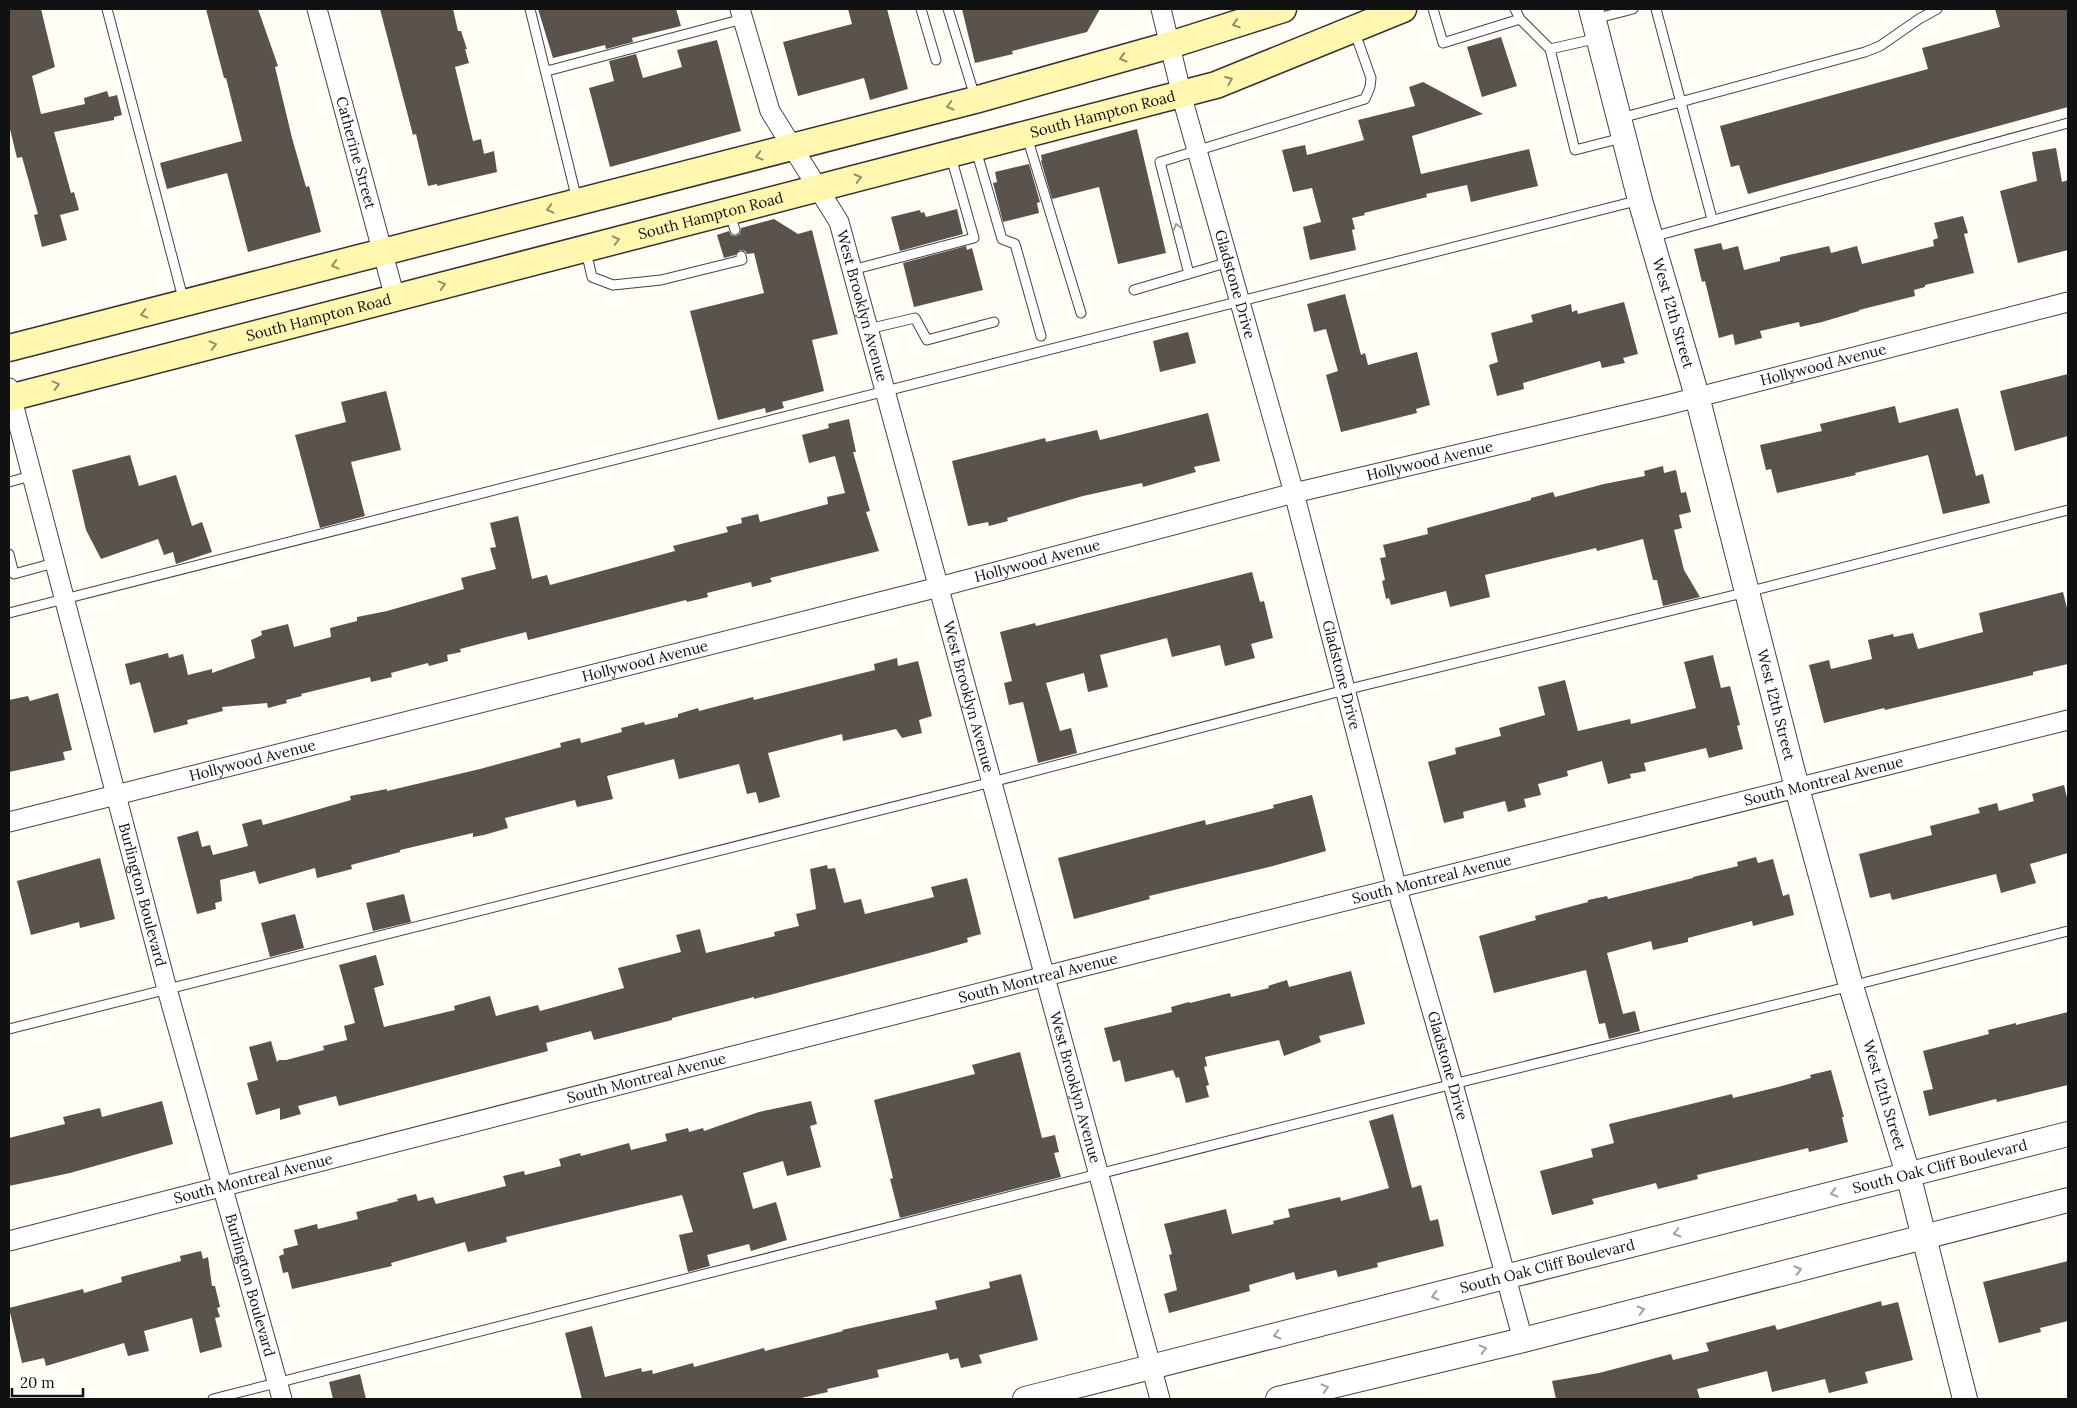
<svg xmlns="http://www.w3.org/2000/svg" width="2077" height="1408" font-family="Lora,serif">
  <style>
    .building { fill: #5a524d }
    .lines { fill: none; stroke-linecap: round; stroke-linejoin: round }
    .service-casing { stroke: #444; stroke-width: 11 }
    .minor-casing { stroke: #444; stroke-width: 21 }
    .tertiary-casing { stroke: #444; stroke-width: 26 }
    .secondary-casing { stroke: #333; stroke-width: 29 }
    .service { stroke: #fff; stroke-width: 9 }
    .minor { stroke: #fff; stroke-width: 19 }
    .tertiary { stroke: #fff; stroke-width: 24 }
    .secondary { stroke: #fff6b0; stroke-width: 26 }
    .oneway { stroke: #948f68 }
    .oneway2 { stroke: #a0a0a0 }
    .labels { text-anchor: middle; stroke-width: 5; stroke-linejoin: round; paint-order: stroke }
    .street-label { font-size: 15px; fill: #111; stroke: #fff }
  </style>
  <rect width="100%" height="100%" fill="#fffdf5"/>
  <!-- building -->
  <path class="building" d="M9,9H41L55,67L32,76L41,114L85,104L84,98L107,91L109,97L117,95L122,115L114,117V120L54,132L71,193L74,192L79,210L60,215L67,240L42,247L34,215L38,214L22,157L17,158L9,125Z
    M206,9H258L278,66L275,67L292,138L306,187L309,186L321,232L248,252L227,173L167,189L160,163L242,141L226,78H224Z
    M380,9H453L458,31H461L467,49H465L469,63L455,67L473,141L481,139L484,154L494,151L497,172L437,186V184L428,186L416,134L413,135Z
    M538,9H676L681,26L632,38L633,42L606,49L605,45L553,58Z
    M848,9H887L908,89L870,100L864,78L798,96L783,42L852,24Z
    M962,9H1100L1087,32L1012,51L1013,54L975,63Z
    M1995,9H2068V107L1748,194L1739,165L1731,167L1720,126L1928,69L1922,48L2000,27Z
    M1501,37L1517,86L1482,97L1467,47Z
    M717,40L741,131L610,167L589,88L614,81L609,61L636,54L643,78L682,67L677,50Z
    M1423,82L1483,114L1412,136L1421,174L1529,149L1538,186L1471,202L1467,185L1426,194L1427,197L1364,213L1365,215L1352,218L1355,229L1352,230L1356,250L1310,260L1303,227L1321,222L1312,188L1293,192L1282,150L1305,145L1307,155L1364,140L1358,120L1415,106L1409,87Z
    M1137,129L1166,253L1118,264L1099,187L1052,199L1041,161L1042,160L1041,155Z
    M2056,148L2062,182L2068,180V250L2018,263L2000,191L2037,181L2032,152Z
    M1029,164L1040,202L1037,203L1039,213L1003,222L993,183L997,182L995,172Z
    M957,209L963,234L900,251L891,217L920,210L921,213L924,212L926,217Z
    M1963,216L1968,233L1964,234L1974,273L1925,285V287L1914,290L1915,296L1859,310V311L1822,322L1800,327L1799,322L1760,331L1762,338L1735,345L1733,334L1719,338L1705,281L1702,282L1694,249L1721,243L1723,250L1738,246L1744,270L1780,261V257L1829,246L1831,253L1857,246L1862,264L1934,246L1933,240L1938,238L1934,223Z
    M774,219L798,234L812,230L838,334L812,340L824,391L782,402L784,408L766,413L765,408L718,420L690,311L764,293L754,253L747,254L745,251L740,250L735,255L724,258L717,235L729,231L731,235L736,236L740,234L741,228Z
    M966,246L967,250L972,248L983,290L914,307L903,263Z
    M1345,294L1361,355L1365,353L1368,365L1417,352L1430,405L1416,409L1417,413L1341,432L1326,375L1338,371L1326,329L1314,332L1307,304Z
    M1624,302L1638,354L1623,358L1625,363L1602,368L1600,361L1523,383L1524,389L1497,396L1489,365L1498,362L1491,333L1533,322L1531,315L1571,304L1572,312L1577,310L1578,314Z
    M1188,332L1196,363L1160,372L1153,341Z
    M2068,374V436L2015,451L2000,391Z
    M386,391L401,450L351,462L365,516L320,528L295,435L346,422L341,402Z
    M1895,406L1899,423L1958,408L1976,476L1983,474L1990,503L1943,514L1928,455L1855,473L1856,475L1777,493L1771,469L1766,470L1760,445L1822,431L1820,424Z
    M1208,413L1220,461L1194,467L1196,472L1143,487L1142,483L1083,496L1007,518L1008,521L989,526L988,522L968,526L952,461L1045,438L1046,442L1097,430L1100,440Z
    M849,419L856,452H853L870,511L866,512L879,551L770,578L772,582L752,587L751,582L707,593L708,597L687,602L686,600L528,640L526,632L460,649L461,652L447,655L448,661L429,666L428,663L391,673L392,677L371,682L370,677L301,694L302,696L286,700L287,703L268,708L267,703L222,707L223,711L187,720L188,724L154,733L140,682L130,685L125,664L168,653L169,658L183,654L188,675L212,669V673L255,658L251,640L262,635L261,631L288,624L294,647L331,637L330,628L357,621V617L387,611L464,589L461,578L496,569L490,548L496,547L490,523L518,516L532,579L547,575L550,585L675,551L673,546L728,532L726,527L742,523L741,518L758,514L760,522L828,504L827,497L845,493L835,456L809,463L802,435L829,428L828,424Z
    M130,455L139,486L176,475L192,526L202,522L212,552L176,564L173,552L164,555L158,539L101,559L86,530L72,470Z
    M1663,466L1664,473L1676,470L1681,493L1686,492L1691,512L1679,515L1682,528L1674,530L1684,570L1700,597L1663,606L1657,580H1653L1643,539L1597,551L1596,548L1485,575L1490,597L1450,607L1446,591L1391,605L1389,598L1386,599L1382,581L1385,580L1380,558L1386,557L1383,545L1428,534L1427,528L1531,500V498L1553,492L1555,497L1604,484L1645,476L1644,471Z
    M1252,572L1260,602L1264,601L1273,638L1251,644L1255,658L1225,666L1220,645L1172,657L1167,638L1100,655L1108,687L1088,692L1084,673L1046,683L1060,731L1071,728L1077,753L1038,763L1023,702L1009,705L1004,683L1012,681L1000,632L1035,623L1036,626Z
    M2063,592L2068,612V664L2033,672V675L1885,710L1884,708L1824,723L1809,665L1829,660L1831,669L1872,659L1868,640L1893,634L1894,637L1913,633L1918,649L1983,632L1979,613Z
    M1713,655L1721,688L1730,686L1740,725L1737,726L1743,749L1709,758L1706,748L1644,763L1646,771L1630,774L1631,778L1608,784L1602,761L1567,771L1568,776L1538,784L1541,795L1524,799L1526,807L1508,812L1505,801L1463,812L1464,818L1444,823L1428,762L1456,754L1455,748L1501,736L1499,728L1545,715L1538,687L1565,680L1578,731L1630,719L1631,724L1696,708L1684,662Z
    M897,658L898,666L918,661L932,716L919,720L922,733L902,738L896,729L843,741L842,734L768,753L780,797L759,803L756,792L747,794L739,764L679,779L674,759L607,776L613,799L577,807L575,800L505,818L508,828L484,835L473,837V833L400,850V852L351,865L352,869L317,878L315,868L259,884L255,871L220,880L222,901L215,903L216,909L197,914L177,837L198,831L202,847L210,845L213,855L248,846L242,824L261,819L263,825L351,800L350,796L387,789V791L480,769L561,747L560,743L580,738L581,743L622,732L621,728L644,722L645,725L678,717V714L698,708L699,711L753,697L754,700L875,670L874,664Z
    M58,693L72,750L63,752L65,760L9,772V700L28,696L30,701Z
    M2064,785L2068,802V853L2030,864L2036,883L2001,893L1996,874L1892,900L1890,893L1870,898L1859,854L1932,835L1930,826L1980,813L1978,808L1997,803L1999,811L2034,801L2032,794Z
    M1312,795L1326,851L1273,866L1149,896L1150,899L1074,919L1058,858L1205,820L1206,825L1274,808L1273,805Z
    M1756,857L1758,863L1773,859L1783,896L1789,894L1794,915L1753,926L1752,921L1688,938V942L1653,950L1651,941L1607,953L1623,1014L1635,1011L1640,1031L1609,1039L1605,1023L1599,1024L1586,970L1494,993L1479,936L1536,920L1535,916L1588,902V900L1607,896L1608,899L1693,878V877L1738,866L1737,862Z
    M100,858L115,919L80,928L79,922L31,935L17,881Z
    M827,865L828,869L835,868L844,903L861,899L865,914L934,897L931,887L967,878L981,934L967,938L968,942L933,952L754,999V997L672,1018V1020L594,1040L591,1031L546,1043L548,1051L339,1106L336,1096L298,1106L301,1114L280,1120V1108L256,1115L247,1083L258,1080L249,1047L271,1041L277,1062L279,1060H286L324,1050L323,1046L347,1040L344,1026L355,1023L339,965L376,955L384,985L374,988L384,1027L455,1010L454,1006L490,996L496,1016L538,1005L540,1011L624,988L618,968L681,952L676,935L700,929L706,953L775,936L774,932L799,926L796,914L816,909L810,869Z
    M404,894L411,922L373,931L366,903Z
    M295,914L304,948L270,957L261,923Z
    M1351,971L1365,1024L1319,1036L1321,1042L1284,1056L1279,1040L1205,1057L1207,1066L1204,1067L1209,1085L1206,1086L1209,1097L1186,1103L1179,1077L1176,1078L1173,1070L1125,1082L1120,1060L1113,1062L1104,1028L1172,1012L1171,1007L1189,1002L1190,1003L1230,993L1231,997L1269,988L1268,986L1287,980L1289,987Z
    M2068,1012V1085L1997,1102L1996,1099L1929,1116L1923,1091L1933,1089L1923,1051L1989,1034L1988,1030L2016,1023V1025Z
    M1020,1052L1042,1138L1055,1135L1059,1152L1054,1153L1061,1177L900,1218L890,1179L893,1178L874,1100L975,1074L972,1065Z
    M1831,1070L1844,1117H1842L1848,1142L1809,1152L1808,1148L1697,1175L1698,1179L1658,1189L1656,1183L1592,1199L1594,1204L1552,1215L1540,1171L1593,1157L1591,1149L1614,1143L1609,1124L1732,1094L1733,1098L1774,1088L1811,1078L1810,1075Z
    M162,1101L173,1144L70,1173L9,1186V1138L65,1124L63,1117L100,1108L102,1117Z
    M811,1101L817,1124L810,1126L821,1167L787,1176L783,1161L743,1173L753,1209L776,1202L787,1240L751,1251L749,1244L707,1255L710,1266L688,1272L679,1235L693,1232L682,1195L506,1237L507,1242L468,1252L465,1242L391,1263L392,1266L292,1289L288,1272L283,1273L279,1256L284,1254L283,1249L298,1245L294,1230L317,1224L318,1229L358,1219L356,1212L398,1201L397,1199L416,1194L418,1201L433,1197L436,1204L506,1186L503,1176L524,1171L525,1175L561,1166L559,1159L580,1153L581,1156L629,1143L631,1150L667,1141L665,1134L688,1128L689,1132L703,1128L704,1131L759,1112Z
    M1393,1114L1412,1188L1421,1185L1430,1221L1438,1219L1444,1246L1377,1263L1378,1267L1338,1277L1336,1270L1296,1280L1294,1272L1249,1285L1250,1291L1169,1313L1164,1294L1177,1290L1169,1255L1172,1254L1164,1224L1226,1209L1232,1234L1274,1224L1273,1221L1290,1217L1288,1209L1340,1197L1341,1201L1389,1188L1369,1121Z
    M201,1251L203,1259L208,1257L212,1286H215L220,1307L217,1308L220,1317L215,1318L222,1347L200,1353L192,1318L144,1331L149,1351L128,1356L124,1343L46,1366L44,1358L22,1363L9,1308L83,1289L84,1293L122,1282L121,1277L181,1261L180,1256Z
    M2068,1261V1321L2040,1328L2041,1332L1999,1343L1983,1282Z
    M1021,1274L1038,1340L979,1355L982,1363L961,1368L958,1358L950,1360L948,1353L877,1370L879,1377L827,1389L828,1392L797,1399H582L565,1333L592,1326L605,1377L641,1368L642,1372L652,1370L653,1374L693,1363L694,1367L764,1348L765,1351L843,1331L842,1330L937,1309L935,1301L990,1288L989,1282Z
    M1881,1301L1882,1306L1898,1302L1913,1360L1865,1372L1868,1383L1829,1393L1825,1379L1772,1392L1767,1371L1697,1389L1700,1399H1556L1552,1381L1599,1373L1671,1354L1673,1360L1709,1351L1706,1343L1775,1325L1777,1330Z
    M360,1374L366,1399H333L329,1382Z"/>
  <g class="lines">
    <!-- service casing -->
    <g class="service-casing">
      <path id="service" d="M107,9L184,302
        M530,9L577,200
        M921,9L936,60
        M948,9L975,97
        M1433,9L1443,43L1520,19
        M1515,9L1520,19L1550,49
        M1656,9L1712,219
        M1594,19L1633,9
        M1599,38L1550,49L1575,150L1622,138
        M547,71L743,19
        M1621,118L1865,52L1880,46L1919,19L1937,9
        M1027,137L1081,313
        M976,150L1002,239L1015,244L1041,336
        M730,213L735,230
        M1652,237L2068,123
        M586,251L592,277L613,285L661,280L742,260L741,256
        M852,270L974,238L951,157
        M1189,274L1160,162L1365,99L1370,87L1371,78L1354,30
        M1134,290L1229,262
        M868,329L915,318L927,340L994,322
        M9,482L31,476
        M9,554L14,574L54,563
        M9,613L1640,200
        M9,1029L992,782L1345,690L1747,592L2068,510
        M213,1399L1453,1084L1823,993L2068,931"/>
    </g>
    <!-- minor casing -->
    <g class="minor-casing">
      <g id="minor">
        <path id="s1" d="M317,9L395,298"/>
        <path id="s2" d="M740,9L770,111L839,222L1160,1399"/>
        <path id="s3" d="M1161,9L1185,108L1294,493L1397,889L1453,1084L1523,1340"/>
        <path id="s4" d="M9,388L167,989L282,1399"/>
        <path id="s5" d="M9,822L939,587L1294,493L1667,405L2068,302"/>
        <path id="s6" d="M9,1241L1081,967L2068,720"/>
      </g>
    </g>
    <!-- tertiary casing -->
    <g class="tertiary-casing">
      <g id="tertiary">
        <path id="s7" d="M1591,9L1640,200L1697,396L1797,788L1851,986L1908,1174L1965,1399"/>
        <path id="s8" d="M1025,1399L2068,1134"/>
        <path d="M1278,1399L1523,1340L2068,1200"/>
      </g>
    </g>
    <!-- secondary casing -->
    <g class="secondary-casing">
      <g id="secondary">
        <path d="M9,348L975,100L1170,45L1283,9"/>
        <path id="s9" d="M9,398L1216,85L1403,9"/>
      </g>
    </g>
    <!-- service -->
    <use href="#service" class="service"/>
    <!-- minor -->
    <use href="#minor" class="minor"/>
    <!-- tertiary -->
    <use href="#tertiary" class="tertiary"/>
    <!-- secondary -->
    <use href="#secondary" class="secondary"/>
  </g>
  <!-- one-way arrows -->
  <defs><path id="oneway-chevron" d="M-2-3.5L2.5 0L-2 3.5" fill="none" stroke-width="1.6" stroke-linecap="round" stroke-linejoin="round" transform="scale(1.25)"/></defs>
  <g class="oneway">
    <use href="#oneway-chevron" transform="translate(1236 24) rotate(162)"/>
    <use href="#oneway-chevron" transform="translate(1123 58) rotate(164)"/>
    <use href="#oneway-chevron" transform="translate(1229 80) rotate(-23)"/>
    <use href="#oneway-chevron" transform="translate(950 106) rotate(166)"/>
    <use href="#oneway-chevron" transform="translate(759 156) rotate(165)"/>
    <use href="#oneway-chevron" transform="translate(858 178) rotate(-14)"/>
    <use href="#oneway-chevron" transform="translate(550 209) rotate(166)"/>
    <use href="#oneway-chevron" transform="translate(616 240) rotate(-14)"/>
    <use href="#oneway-chevron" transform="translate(335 265) rotate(165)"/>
    <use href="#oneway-chevron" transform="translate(442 285) rotate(-15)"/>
    <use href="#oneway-chevron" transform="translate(144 314) rotate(166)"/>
    <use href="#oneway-chevron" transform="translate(213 345) rotate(-15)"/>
    <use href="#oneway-chevron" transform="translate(56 385) rotate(-15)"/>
  </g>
  <g class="oneway2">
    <use href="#oneway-chevron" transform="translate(1177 227) rotate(-105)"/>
    <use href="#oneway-chevron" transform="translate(1834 1193) rotate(166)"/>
    <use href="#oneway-chevron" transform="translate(1677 1233) rotate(166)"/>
    <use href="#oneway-chevron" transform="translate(1798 1270) rotate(-14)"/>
    <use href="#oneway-chevron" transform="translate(1435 1296) rotate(166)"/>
    <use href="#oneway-chevron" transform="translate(1641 1310) rotate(-14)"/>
    <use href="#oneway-chevron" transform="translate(1277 1335) rotate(166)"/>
    <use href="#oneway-chevron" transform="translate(1483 1349) rotate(-14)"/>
    <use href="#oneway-chevron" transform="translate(1325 1388) rotate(-14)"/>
  </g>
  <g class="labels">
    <!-- street labels -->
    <g class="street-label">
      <text dy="5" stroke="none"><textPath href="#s9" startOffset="1130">South Hampton Road</textPath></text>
      <text dy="5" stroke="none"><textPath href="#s1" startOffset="149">Catherine Street</textPath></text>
      <text dy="5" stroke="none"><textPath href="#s9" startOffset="725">South Hampton Road</textPath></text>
      <text dy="5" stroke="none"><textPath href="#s3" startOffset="285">Gladstone Drive</textPath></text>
      <text dy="5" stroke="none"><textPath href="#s2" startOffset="324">West Brooklyn Avenue</textPath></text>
      <text dy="5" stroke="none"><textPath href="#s7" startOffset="315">West 12th Street</textPath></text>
      <text dy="5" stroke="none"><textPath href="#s9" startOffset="320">South Hampton Road</textPath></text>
      <text dy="5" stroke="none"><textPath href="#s5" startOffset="1871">Hollywood Avenue</textPath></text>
      <text dy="5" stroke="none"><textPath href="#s5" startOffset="1466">Hollywood Avenue</textPath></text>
      <text dy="5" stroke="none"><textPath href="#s5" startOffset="1061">Hollywood Avenue</textPath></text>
      <text dy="5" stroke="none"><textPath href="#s5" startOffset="656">Hollywood Avenue</textPath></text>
      <text dy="5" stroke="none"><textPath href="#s3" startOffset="690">Gladstone Drive</textPath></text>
      <text dy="5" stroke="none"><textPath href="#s2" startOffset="729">West Brooklyn Avenue</textPath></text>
      <text dy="5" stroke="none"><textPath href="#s7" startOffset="720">West 12th Street</textPath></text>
      <text dy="5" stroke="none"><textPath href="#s5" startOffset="251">Hollywood Avenue</textPath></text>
      <text dy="5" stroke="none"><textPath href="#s6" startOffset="1872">South Montreal Avenue</textPath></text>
      <text dy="5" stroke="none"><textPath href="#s6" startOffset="1468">South Montreal Avenue</textPath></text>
      <text dy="5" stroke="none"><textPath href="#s4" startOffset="524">Burlington Boulevard</textPath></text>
      <text dy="5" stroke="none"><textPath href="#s6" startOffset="1062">South Montreal Avenue</textPath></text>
      <text dy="5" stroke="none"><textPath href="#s3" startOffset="1095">Gladstone Drive</textPath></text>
      <text dy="5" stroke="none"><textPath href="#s6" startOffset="658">South Montreal Avenue</textPath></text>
      <text dy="5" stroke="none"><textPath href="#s2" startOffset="1134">West Brooklyn Avenue</textPath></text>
      <text dy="5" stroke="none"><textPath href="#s7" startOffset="1125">West 12th Street</textPath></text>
      <text dy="5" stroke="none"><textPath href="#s8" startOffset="944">South Oak Cliff Boulevard</textPath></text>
      <text dy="5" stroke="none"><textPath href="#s6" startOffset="252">South Montreal Avenue</textPath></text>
      <text dy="5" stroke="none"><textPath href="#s8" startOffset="539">South Oak Cliff Boulevard</textPath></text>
      <text dy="5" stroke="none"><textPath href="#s4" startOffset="929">Burlington Boulevard</textPath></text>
    </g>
  </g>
  <!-- border -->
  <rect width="2077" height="1408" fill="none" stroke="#111111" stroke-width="20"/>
  <!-- scale -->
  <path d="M12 1388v8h71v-8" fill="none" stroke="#111111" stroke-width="2.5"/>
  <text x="20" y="1388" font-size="15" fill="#111111" stroke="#ffffff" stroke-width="4" paint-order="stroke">20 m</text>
</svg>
